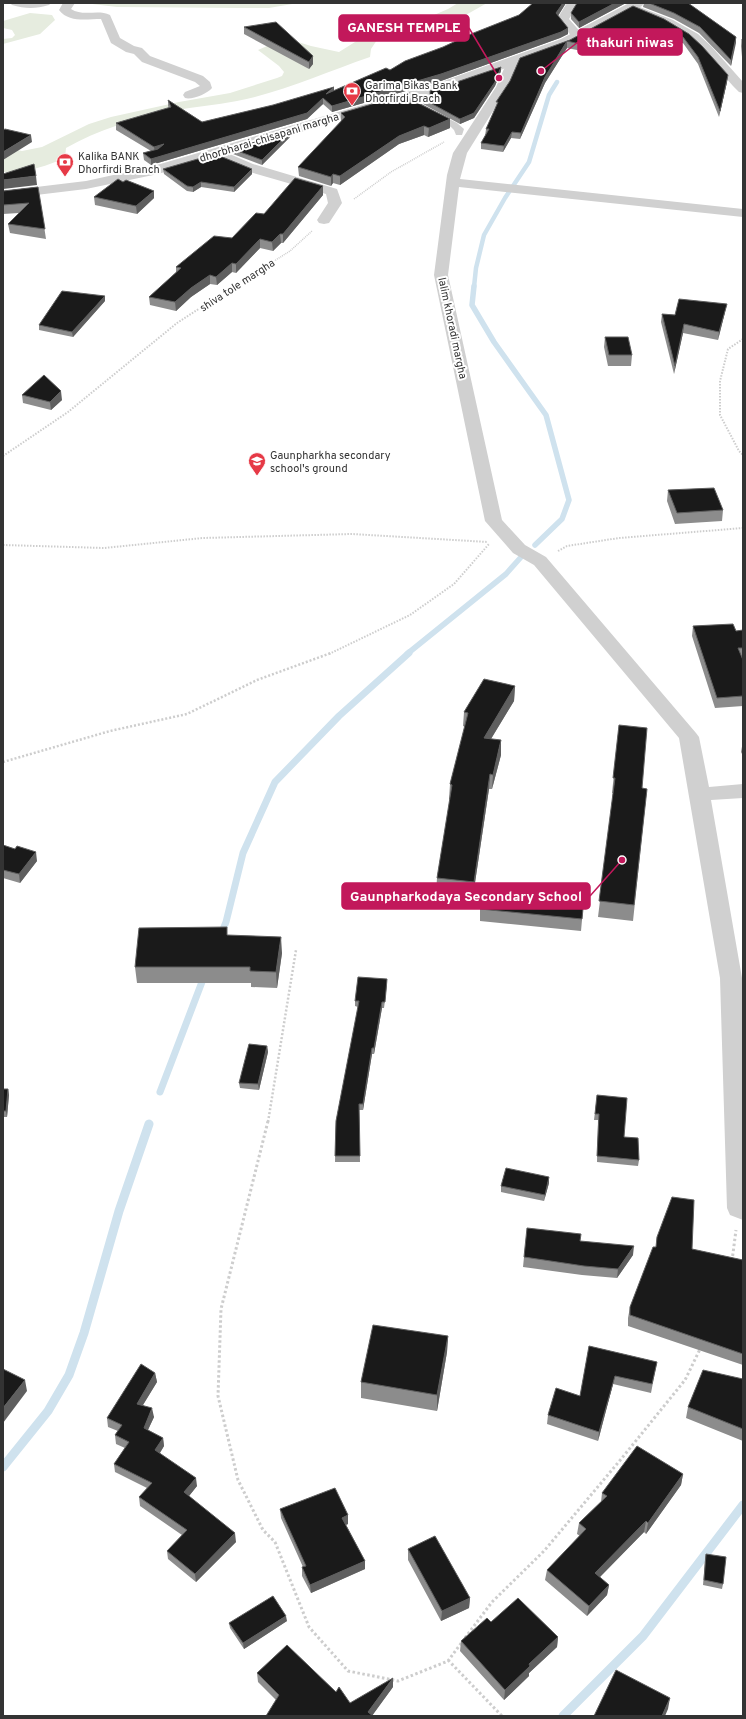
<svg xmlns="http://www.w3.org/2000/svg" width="746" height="1719" font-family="Overpass,sans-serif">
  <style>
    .green { fill: #e6ecdf }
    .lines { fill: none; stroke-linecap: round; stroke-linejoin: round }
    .stream-far3 { stroke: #cfe2ee; stroke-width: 4.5 }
    .stream-far2 { stroke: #cfe2ee; stroke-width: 5.5 }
    .stream-far1 { stroke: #cfe2ee; stroke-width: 7 }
    .stream { stroke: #cfe2ee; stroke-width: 9 }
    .path-far3 { stroke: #cdcdcd; stroke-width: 1.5; stroke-dasharray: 1 1; stroke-linecap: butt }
    .path-far2 { stroke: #cdcdcd; stroke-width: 2; stroke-dasharray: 1.5 1.5; stroke-linecap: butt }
    .path-far1 { stroke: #cdcdcd; stroke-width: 2.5; stroke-dasharray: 2 2; stroke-linecap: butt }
    .path { stroke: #cdcdcd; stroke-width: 3; stroke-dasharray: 2.5 2.5; stroke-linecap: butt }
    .pedestrian { fill: #d0d0d0; fill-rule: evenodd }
    .minor { fill: #d0d0d0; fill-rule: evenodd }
    .tertiary { fill: #d0d0d0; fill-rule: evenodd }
    .wall { fill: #8c8c8c }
    .shaded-wall { fill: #5f5f5f }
    .building { fill: #1a1a1a; stroke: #5f5f5f }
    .labels { text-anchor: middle; stroke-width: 4; stroke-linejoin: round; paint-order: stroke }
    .far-poi-label { font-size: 11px; fill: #333; stroke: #fff; text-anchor: start }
    .far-street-label { font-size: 11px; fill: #333; stroke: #fff }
    .leader { fill: none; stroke: #c2185b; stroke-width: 1.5 }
    .callout-dot { fill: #c2185b; stroke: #fff; stroke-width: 1.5 }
    .callout { fill: #c2185b; stroke: #c2185b; stroke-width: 1.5 }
    .callout-label { font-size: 14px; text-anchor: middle; font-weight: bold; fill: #fff }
  </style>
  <rect width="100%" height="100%" fill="#fff"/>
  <!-- green -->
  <path class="green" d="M84,3H298L269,8H239L117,7Z
    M458,3H487L457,20L427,29L377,40L371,49L370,57C326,72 283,92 237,101C216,105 193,107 171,111C135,118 98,130 66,148L65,158C46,166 24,174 3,172V147L22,151L42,147L89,124L111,117L179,102L230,93L277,78L282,76L284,72L279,66L258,50L274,43L295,41L311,46L339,52L371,32L427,18L448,9Z
    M30,13L52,15L55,20L40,34L3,44V39L12,38L15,35L12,30L3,28V21Z"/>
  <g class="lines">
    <!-- stream-far3 -->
    <path class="stream-far3" d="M474,287L476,268L484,235L505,198L529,162L549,95L557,82"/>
    <!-- stream-far2 -->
    <path class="stream-far2" d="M474,286L472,305L494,342L546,415L569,500L562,519L535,545
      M407,654L506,574L522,556"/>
    <!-- stream-far1 -->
    <path class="stream-far1" d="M220,937L226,922L243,853L275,782L339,716L409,653
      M160,1092L205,974"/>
    <!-- stream -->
    <path class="stream" d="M3,1467L48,1411L69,1375L84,1333L119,1211L149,1124
      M563,1716L643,1636L743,1505"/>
    <!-- path-far3 -->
    <path class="path-far3" d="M354,199L391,172L444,142
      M233,287L290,251L312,231"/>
    <!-- path-far2 -->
    <path class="path-far2" d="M743,339L728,349L720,381V415L739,451L743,455
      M3,456L68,412L177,323L234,286
      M3,545L104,548L203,538L352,534L488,542
      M558,551L567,546L619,538L743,528
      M329,654L410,615L454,584L489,544"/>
    <!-- path-far1 -->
    <path class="path-far1" d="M3,762L110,731L187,714L257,680L331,653
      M268,1122L296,950"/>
    <!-- path -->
    <path class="path" d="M268,1121L221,1309L218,1396L238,1480L263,1530L275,1542L309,1627L348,1671L398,1681L448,1661L462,1642
      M732,1261L736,1230
      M465,1638L492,1602L544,1551L622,1458L685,1380L701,1347
      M448,1660L502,1716"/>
    <!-- pedestrian -->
    <path class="pedestrian" d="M422,88L425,89L429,98L420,104L457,123L464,129L462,135H456L454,130L451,127L411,106L409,104L420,97L418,91Z"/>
    <!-- minor -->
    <path class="minor" d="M10,3H51L49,5C36,9 25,9 12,5Z
      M63,3H75L71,9C83,17 98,9 110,15L120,38L134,46L142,48L150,56L203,76L210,82L212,88C207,94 192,100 185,98L183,95L185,92L200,86L195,82L142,62L134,54L126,52L111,43L101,19C87,19 69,23 59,10Z
      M567,3H579L569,19L584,36L582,39H574L557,19Z
      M632,4L673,20L698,34L711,46L743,82V93L739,92L733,86L702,51L689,39L664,24L628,9L626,7L628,5Z
      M513,58L517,59L519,62L508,87L467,153L460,179L743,209V217L459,187L448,275L502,520L525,545L546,557L696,733L699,737L709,787L743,784V798L711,800L742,978L743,1220L730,1215L727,1208L720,978L679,738L534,565L513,553L485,521L434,275L447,175L453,153L496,87L507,62L509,59Z
      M218,149L253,164L337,189L342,203L329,223L324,224L319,223L317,220L328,203L326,194L243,170L213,156L211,153L213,150Z"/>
    <!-- tertiary -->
    <path class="tertiary" d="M629,3H644L642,6L569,45L451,88L158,174L86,189L3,199V191L86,181L150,167L441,82L561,39Z"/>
  </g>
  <!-- wall -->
  <path class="wall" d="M566,3L558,16L568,28V34L560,38L441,81L332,112L323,104L307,119L151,165L144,160L143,153L151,151L116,130V123L169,108L168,106V100L202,122L334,91Z
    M577,3H626L579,28L571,19V13Z
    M644,3H688L736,37L731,66L699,33L674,19L643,7Z
    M633,6L689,34L727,82L719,117L698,64L683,43L673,44L670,42L629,46L621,37L604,49L598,48L592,53L567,48L545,83L520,139L511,138L503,152L481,149V143L485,136L486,129L510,81L520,58L570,40Z
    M244,27L313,64L309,69L244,34Z
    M742,39L743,40V68L741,46Z
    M501,71L495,86L474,118L460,124L423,104V99Z
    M410,98L450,119V128L428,137L424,135L399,144L340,185L333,183L331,186L299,176L298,167L341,122V113Z
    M290,132V137L262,165L233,154L232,149Z
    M163,169L252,174L234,192L201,187L193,192L187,191L164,174Z
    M323,186V195L283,243H281L273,251L260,248L236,273L232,272L217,285L210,284L191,297L176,311L150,305L149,297L176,273V267L232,238L264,214Z
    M38,187L46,239L10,233L8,224L19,213L3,214V191Z
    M94,197L154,198L137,214L95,205Z
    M105,301L73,337L39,330V325Z
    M725,312L718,340L683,333L674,374L661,322L662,314L675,315Z
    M605,337L632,355L631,366H608L604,347Z
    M22,395L62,400L51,410L23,403Z
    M668,490L723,510L722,521L675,524L667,501Z
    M693,626L736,631L743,630V658H742L743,660V706L715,708L692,636Z
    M515,686L514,701L491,739L501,755L492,789H489L473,896L436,893L437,878L450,799H449L450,784L465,727L463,726L464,712Z
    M619,725L642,788L647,789L633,921L598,917L613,793H612Z
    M743,741V756L741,752Z
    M3,845L37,861L20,883L3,878Z
    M584,898L581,931L480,921V909Z
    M228,935L282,953L277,988L251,987V983H137L135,967Z
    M387,979V985L384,1008H382L374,1054H372L363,1110H359L360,1162H335L336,1121L358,1007L355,1006V1001Z
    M267,1046L268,1052L259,1090L240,1088L239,1083Z
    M3,1089H8L9,1095L7,1117H3Z
    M597,1095L639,1160L638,1166L597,1162L598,1120H594Z
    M549,1183L544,1201L501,1192V1186Z
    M657,1237L692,1249L743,1260V1365L628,1326V1318L630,1307L656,1247Z
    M580,1241L633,1255L617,1278L582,1275L523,1267L524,1257Z
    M448,1336L447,1352L437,1411L361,1398V1382Z
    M589,1346L657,1362L651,1393L613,1384L598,1441L547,1424L548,1415L580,1396Z
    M155,1373L157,1382L143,1405L154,1417L148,1430L163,1438L164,1446L160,1453L197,1486L189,1496L236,1542L196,1582L168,1559L167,1551L182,1535L140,1506L139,1497L147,1488L115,1472L114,1464L125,1448L116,1444L115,1435L118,1431L108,1427L107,1418Z
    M743,1379V1441L686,1418L688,1407Z
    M683,1474L681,1485L646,1534L644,1532L600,1577L609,1585L607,1595L587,1616L545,1580L547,1570L580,1536L577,1534L579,1523L601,1502L602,1493Z
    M280,1509L348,1515V1524L346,1525L365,1561V1569L311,1593L302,1576V1567H303L281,1518Z
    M408,1549L470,1598L469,1608L441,1621L408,1560Z
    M706,1554L723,1584L722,1589L703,1585L705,1559Z
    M287,1621L244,1649L230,1628L229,1623Z
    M491,1622L558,1637L557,1647L529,1673V1676L504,1700L460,1651L461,1641Z
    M257,1673L336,1692L350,1703L393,1687L372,1715L276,1700L258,1682Z"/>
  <!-- shaded-wall -->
  <path class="shaded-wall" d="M563,3H566L556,19V13Z
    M615,3H626L579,28V22Z
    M568,28V34L560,38L441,81L332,112V106Z
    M622,31L621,37L604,49L605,43Z
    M671,36L670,42L629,46L630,40Z
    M683,37V43L673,44V38Z
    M736,37V43L731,66V60Z
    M567,41V48L545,83L520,139L521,133L545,77Z
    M599,42L598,48L592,53V47Z
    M313,56V64L309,69V62Z
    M501,67V71L495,86L474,118L460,124V119Z
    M728,75L727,82L719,117L720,111Z
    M334,87V93L326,94Z
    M323,98V104L307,119L151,165V159Z
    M450,119V128L428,137L429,128Z
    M424,126V135L399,144L340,185V176L399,136Z
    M290,132V137L262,165V160Z
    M512,132L511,138L503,152L504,146Z
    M31,135L32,142L3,160V152Z
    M164,144L155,153L154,147Z
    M252,169V174L234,192V187Z
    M333,174V183L331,186V177Z
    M36,176L37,185L3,189V180Z
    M201,182V187L193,192V187Z
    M323,186V195L283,243V234Z
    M154,191V198L137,214L136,206Z
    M280,234L281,243L273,251L272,242Z
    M260,239V248L236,273V264Z
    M232,263V272L217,285L216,277Z
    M210,275V284L191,297L176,311L175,302L191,288Z
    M105,296V301L73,337L72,332Z
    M727,304L718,340L719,332Z
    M684,324L683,333L674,374L675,366Z
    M61,391L62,400L51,410L50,402Z
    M515,686L514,701L483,752L484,738Z
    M501,740V755L492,789L493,775Z
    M490,774L489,789L473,896L474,882Z
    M36,852L37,861L20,883L19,874Z
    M281,937L282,953L277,988L276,972Z
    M382,1002V1008L374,1054V1048Z
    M267,1046L268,1052L259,1090L258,1084Z
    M372,1048V1054L363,1110V1104Z
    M8,1089L9,1095L7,1117L6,1111Z
    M549,1177V1183L544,1201L545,1195Z
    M634,1246L633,1255L617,1278L618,1269Z
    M448,1336L447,1352L437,1411V1395Z
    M155,1373L157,1382L138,1413L137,1404Z
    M615,1376L613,1384L598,1441L599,1432Z
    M25,1380L27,1391L3,1423V1408Z
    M152,1408L154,1417L145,1436L144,1428Z
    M163,1438L164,1446L156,1459L155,1450Z
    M683,1474L681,1485L646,1534L648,1523Z
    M196,1478L197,1486L185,1501L184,1492Z
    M348,1515V1524L343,1526L342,1518Z
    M646,1521L644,1532L593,1584L595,1573Z
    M235,1533L236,1542L196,1582L195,1574Z
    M365,1561V1569L311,1593L310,1585Z
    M609,1585L607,1595L587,1616L589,1606Z
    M470,1598L469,1608L441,1621L442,1611Z
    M286,1616L287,1621L244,1649L243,1643Z
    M558,1637L557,1647L529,1673V1676L504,1700L505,1690L529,1664Z
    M393,1678V1687L372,1716L368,1712Z
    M670,1698L668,1709L665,1716H662Z"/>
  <!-- building -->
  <path class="building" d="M533,3H563L556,13L568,28L561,32L441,74L332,106L323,98L307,113L151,159L143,153L158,149L164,144L154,147L116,123L171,107L168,100L202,122L273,105L334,87L326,94L386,68L390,70L405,61L443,47L471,34L519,15Z
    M577,3H615L579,22L571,13Z
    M649,3H688L736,37L731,60L700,27L674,13Z
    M633,6L664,19L689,34L702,46L728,75L720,111L698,57L683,37L673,38L671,36L630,40L622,31L605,43L599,42L592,47L567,41L545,77L521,133L512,132L504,146L481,143L489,129H486L498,102H496L510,81L520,58L570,40Z
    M276,22L313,56L309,62L244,27Z
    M742,39L743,40V53Z
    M501,67L495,82L474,113L460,119L423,99L430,95V91Z
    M410,93L408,95L410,99L450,119L429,128L424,126L399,136L340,176L333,174L331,177L298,167L345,117L341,113Z
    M5,129L31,135L3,152V130Z
    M290,132L262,160L232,149Z
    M215,154L252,169L234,187L201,182L193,187L187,186L163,169Z
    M34,164L36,176L3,180V174Z
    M295,178L323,186L283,234H280L272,242L260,239L236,264L232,263L216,277L210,275L191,288L175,302L149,297L181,268L176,267L214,236L232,238L256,213L264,214Z
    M118,179L123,182L126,180L154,191L136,206L94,197Z
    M38,187L45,229L8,224L29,203L3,205V191Z
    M62,291L105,296L72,332L39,325Z
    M679,299L727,304L719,332L684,324L675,366L662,314L675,315Z
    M605,337H628L632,355H609Z
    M44,375L61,391L50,402L22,395Z
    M714,488L723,510L677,513L668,490Z
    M733,624L736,631L743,630V648H738L743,660V696L717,698L693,626Z
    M484,679L515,686L484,738L501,740L493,775L490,774L474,882L437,878L452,785L450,784L468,713L464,712Z
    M619,725L647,728L642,788L647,789L634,905L599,901L615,778H613Z
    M3,845L15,849L17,846L36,852L19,874L3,870Z
    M484,888L584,898L582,919L480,909Z
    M227,927V935L281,937L276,972L250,971V967H135L139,928Z
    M358,977L387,979L385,1002H382L374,1048H372L363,1104H359L360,1156H335L336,1121L359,1001H355Z
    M249,1044L267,1046L258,1084L239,1083Z
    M3,1089H8L6,1111H3Z
    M597,1095L627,1098L624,1137L638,1138L639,1160L597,1156L599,1114H595Z
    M506,1168L549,1177L545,1195L501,1186Z
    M672,1197L694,1200L692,1249L743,1260V1354L630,1315V1307L653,1247H656L657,1237Z
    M527,1228L581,1234L580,1241L634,1246L618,1269L584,1266L524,1257Z
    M373,1325L448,1336L437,1395L361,1382Z
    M589,1346L657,1362L652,1384L615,1376L599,1432L548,1415L556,1388L580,1396Z
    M141,1364L155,1373L137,1404L152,1408L144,1428L163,1438L155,1450L196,1478L184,1492L235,1533L195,1574L167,1551L187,1530L139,1497L152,1483L114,1464L129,1442L115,1435L122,1425L107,1418Z
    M3,1369L25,1380L3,1408Z
    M703,1370L743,1379V1429L688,1407Z
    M637,1446L683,1474L648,1523L646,1521L595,1573L609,1585L589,1606L547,1570L586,1529L579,1523L607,1496L602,1493Z
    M335,1488L348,1515L342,1518L365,1561L310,1585L302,1567L306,1566L280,1509Z
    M435,1536L470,1598L442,1611L408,1549Z
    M706,1554L726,1557L723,1584L704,1580Z
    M273,1596L286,1616L243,1643L229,1623Z
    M518,1598L558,1637L529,1664L530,1666L505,1690L461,1641L487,1618L491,1622Z
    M287,1645L336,1692L339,1687L350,1703L393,1678L368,1712L373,1716H266L279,1695L257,1673Z
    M616,1670L670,1698L662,1716H594Z"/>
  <!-- icons -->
  <defs>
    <g id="bank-pin" transform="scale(0.9)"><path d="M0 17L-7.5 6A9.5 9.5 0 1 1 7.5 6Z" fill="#e63946" stroke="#fff"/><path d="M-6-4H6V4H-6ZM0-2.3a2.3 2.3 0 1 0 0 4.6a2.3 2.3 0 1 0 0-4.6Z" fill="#fff"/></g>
    <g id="school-pin" transform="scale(0.9)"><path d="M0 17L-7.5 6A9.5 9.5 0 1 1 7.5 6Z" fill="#e63946" stroke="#fff"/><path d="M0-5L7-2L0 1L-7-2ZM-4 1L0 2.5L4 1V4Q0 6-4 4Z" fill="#fff"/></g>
  </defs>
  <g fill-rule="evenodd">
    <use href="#bank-pin" x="352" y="91"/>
    <use href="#bank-pin" x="65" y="162"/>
    <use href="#school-pin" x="257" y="461"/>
  </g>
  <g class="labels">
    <!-- far-poi labels -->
    <g class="far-poi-label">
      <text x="365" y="89">Garima Bikas Bank<tspan x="365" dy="13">Dhorfirdi Brach</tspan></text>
      <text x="78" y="160">Kalika BANK<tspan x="78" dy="13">Dhorfirdi Branch</tspan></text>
      <text x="270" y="459">Gaunpharkha secondary<tspan x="270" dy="13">school's ground</tspan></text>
    </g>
    <!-- far-street labels -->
    <g class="far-street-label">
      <text transform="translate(269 137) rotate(-17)" y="4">dhorbharai-chisapani margha</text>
      <text transform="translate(237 285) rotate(-33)" y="4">shiva tole margha</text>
      <text transform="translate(453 328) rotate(78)" y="4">lalim khoradi margha</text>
    </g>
  </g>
  <!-- callouts -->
  <path class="leader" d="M499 78L469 28M541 71L578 42M622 860L590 896"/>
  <g class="callout-dot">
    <circle cx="499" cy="78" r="4"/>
    <circle cx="541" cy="71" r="4"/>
    <circle cx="622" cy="860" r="4"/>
  </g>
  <g class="callout">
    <rect x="339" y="15" width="130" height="26" rx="4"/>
    <rect x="578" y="29" width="104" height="26" rx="4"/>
    <rect x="342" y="883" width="248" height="26" rx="4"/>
  </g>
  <g class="callout-label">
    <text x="404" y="32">GANESH TEMPLE</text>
    <text x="630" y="47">thakuri niwas</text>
    <text x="466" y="901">Gaunpharkodaya Secondary School</text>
  </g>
  <!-- border -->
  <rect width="746" height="1719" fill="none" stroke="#333333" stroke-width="8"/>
</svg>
